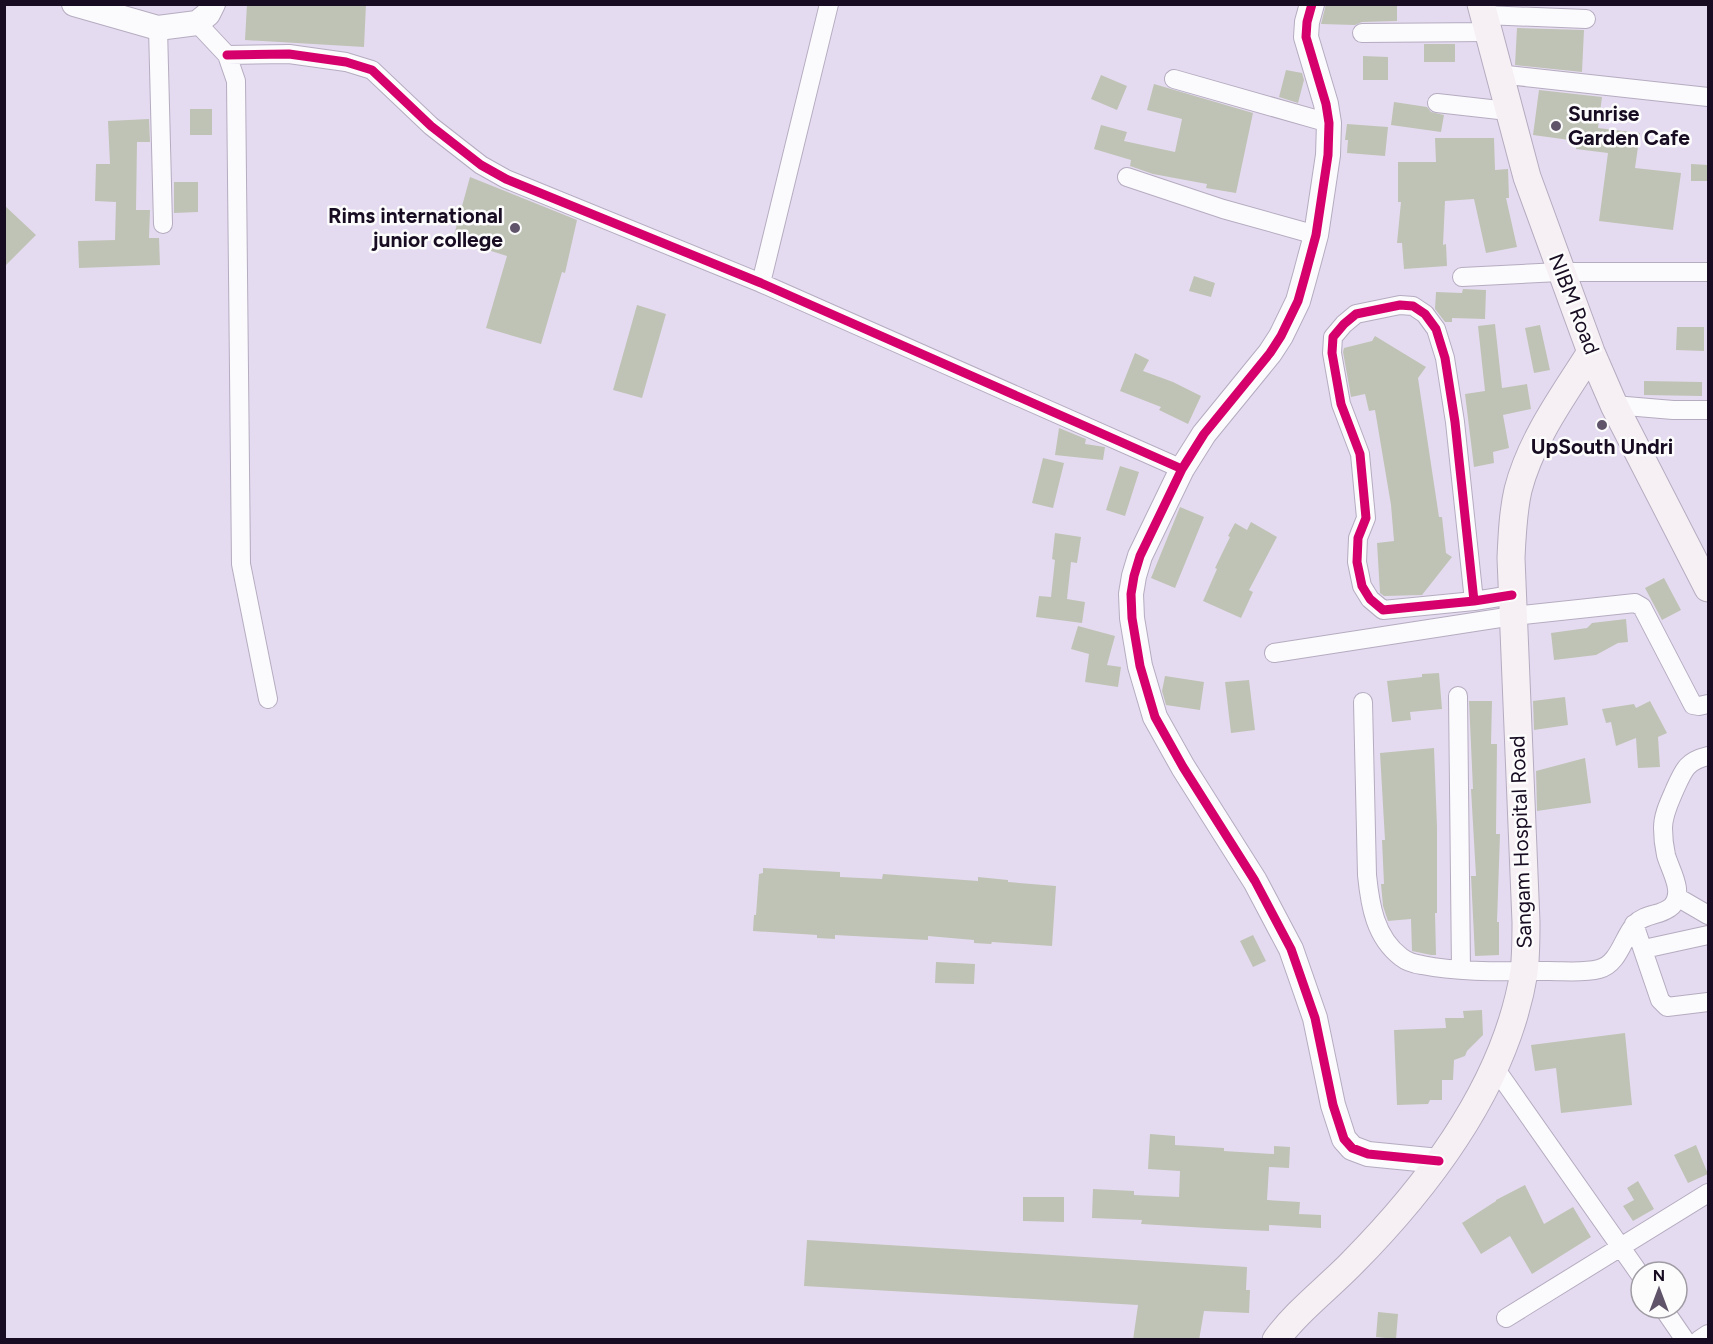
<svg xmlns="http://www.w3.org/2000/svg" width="1713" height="1344" font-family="Figtree,sans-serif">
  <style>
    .building { fill: #bfc3b5 }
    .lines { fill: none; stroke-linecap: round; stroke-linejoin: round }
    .minor-casing { stroke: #b5acc0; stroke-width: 20 }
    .tertiary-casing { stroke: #b5acc0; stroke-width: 26 }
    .secondary-casing { stroke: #b5acc0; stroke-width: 29 }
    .minor { stroke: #fbfafd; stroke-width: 18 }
    .tertiary { stroke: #fbfafd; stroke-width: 24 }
    .secondary { stroke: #f6f0f4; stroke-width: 27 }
    .cycleway-casing { stroke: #fcfcfc; stroke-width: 13 }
    .cycleway { stroke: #d6006c; stroke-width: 9 }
    .poi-dot { fill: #5f5469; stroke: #fcfcfc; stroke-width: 2 }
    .labels { text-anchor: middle; stroke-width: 5; stroke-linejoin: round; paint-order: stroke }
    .poi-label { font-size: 21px; font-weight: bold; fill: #170c21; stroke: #fcfcfc; text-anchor: start }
    .street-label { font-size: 21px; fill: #170c21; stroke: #fcfcfc }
  </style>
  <rect width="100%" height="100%" fill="#e5dbf0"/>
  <!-- building -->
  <path class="building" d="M247,4H366L364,47L245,40Z
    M1326,4H1397V21L1362,22L1355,25L1321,24Z
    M1517,28L1584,30L1582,72L1515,65Z
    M1424,44H1455V62H1424Z
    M1363,56L1388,57V80H1363Z
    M1286,70L1302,73L1304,80L1298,103L1279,97Z
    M1101,75L1127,86L1117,110L1091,99Z
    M1154,84L1253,113L1236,193L1206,188L1207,184L1153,174L1130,166L1131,160L1094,149L1101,125L1127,132L1124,141L1175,152L1182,119L1147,110Z
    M1539,90L1602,97L1598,128L1640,133L1635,168L1681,173L1673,230L1599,221L1608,153L1576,149L1577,141L1533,135Z
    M1394,102L1427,107L1431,112L1444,115L1441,132L1391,125Z
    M190,109H212V135H190Z
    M149,119L150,142H137L136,210H150L149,238H159L160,265L79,268L78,241L115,240L116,202L95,201L96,164H110L108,121Z
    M1347,124L1388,127L1385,156L1347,153L1348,140H1345Z
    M1435,138H1494L1495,170L1508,169L1509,198H1506L1517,247L1486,253L1474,199L1445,201L1443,245L1446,244L1447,266L1404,269L1402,243H1397L1401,202H1398V162H1436Z
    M1691,164L1708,165V181H1691Z
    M470,177L577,220L565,273L562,272L541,344L486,328L507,256L453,239Z
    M174,182H198V212L174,213Z
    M4,205L36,235L4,267Z
    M1194,276L1215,283L1211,297L1189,291Z
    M1463,289L1486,290L1485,319L1452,318V322H1445L1435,309L1436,292L1462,293Z
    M637,305L666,314L642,398L613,390Z
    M1495,324L1502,388L1527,384L1531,409L1503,415L1509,448L1493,452L1494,463L1474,467L1465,394L1485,391L1478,326Z
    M1540,325L1550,370L1534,373L1525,328Z
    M1677,327H1704V351L1676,350Z
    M1375,336L1426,367L1418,378L1439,517H1442L1446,553L1452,557L1422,595L1384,596L1380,593L1377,543L1394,541L1391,505L1375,410L1369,411L1365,394L1351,397L1343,352L1344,348L1372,341Z
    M1135,353L1149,360L1143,371L1173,382L1201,396L1188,424L1159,410L1161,407L1120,391Z
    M1644,381L1702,382V396L1644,395Z
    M1059,428L1086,439L1085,444L1105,447L1103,460L1055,455Z
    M1043,458L1064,463L1053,508L1032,503Z
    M1120,466L1139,472L1125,516L1106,510Z
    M1180,507L1204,517L1175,588L1151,578Z
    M1251,522L1277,537L1249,590L1253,592L1241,618L1203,601L1217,569L1215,568L1230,537L1228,536L1235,523L1247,530Z
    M1055,533L1081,537L1077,563L1071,562L1067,599L1085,602L1082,623L1036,617L1039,596L1051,597L1055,560L1052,559Z
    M1664,578L1681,610L1662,620L1645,588Z
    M1626,619L1628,642L1618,643L1596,655L1554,660L1551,633L1587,628L1592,623Z
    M1078,626L1115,636L1107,665L1121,667L1118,687L1085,682L1089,654L1071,649Z
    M1439,673L1442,709L1410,712L1411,720L1392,722L1387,681L1422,677V674Z
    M1165,676L1204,682L1200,710L1166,705L1162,691Z
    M1249,680L1255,730L1231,733L1225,682Z
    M1565,697L1568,725L1534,730L1533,701Z
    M1469,701H1492L1491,744H1497L1496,834H1500L1497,922H1499V955L1475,956L1471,876H1476L1471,789H1473Z
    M1650,701L1667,733L1658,737L1660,767L1638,768L1636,738L1616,746L1611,722L1606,723L1602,709L1634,704L1636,708Z
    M1434,748L1437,827V913H1435L1436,955H1431L1412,951L1411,919L1388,921L1383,906L1381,884H1384L1382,840H1385L1380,753Z
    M1585,758L1591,803L1537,811L1536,771Z
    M763,868L840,872V877L882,879L883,874L978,881V877L1008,880V882L1056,886L1052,946L992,942L991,944L974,943V940L928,936V940L835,935V939L817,938V935L753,931L754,915H756L759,874L763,873Z
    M1253,935L1266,961L1253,967L1240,941Z
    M936,962L975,964L974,984L935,983Z
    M1482,1010L1483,1035L1467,1051L1465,1056L1454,1060L1453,1080H1442V1100H1430L1428,1104L1397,1105L1394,1030L1446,1028L1445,1018H1464L1463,1011Z
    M1625,1033L1632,1105L1561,1113L1556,1068L1535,1071L1531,1045Z
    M1150,1134L1175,1136V1145L1224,1148V1151L1274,1154V1146L1290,1147L1289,1168L1269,1167L1267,1200L1300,1202L1299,1214L1321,1215V1228L1269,1225V1231L1225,1229L1141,1224L1142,1220L1092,1218L1093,1189L1134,1191V1195L1179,1197L1180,1171L1148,1169Z
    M1696,1145L1708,1174L1688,1183L1674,1155Z
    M1638,1181L1654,1209L1633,1221L1623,1206L1634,1200L1627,1188Z
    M1525,1185L1544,1224L1573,1207L1591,1237L1532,1274L1510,1236L1481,1254L1462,1223L1496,1201V1200Z
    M1023,1197H1064V1222L1023,1221Z
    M807,1240L1247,1267L1246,1290H1250L1249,1313L1204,1311L1199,1340H1133L1138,1305L804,1286Z
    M1378,1312L1398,1314L1396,1339L1376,1337Z"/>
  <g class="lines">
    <!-- minor casing -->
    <g class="minor-casing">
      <path id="minor" d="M1484,15L1586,19
        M197,23L227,55L236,81L241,564L268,699
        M158,28L163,224
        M1362,33L1488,32
        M227,55L289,54L346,62L372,70L431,126L481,165L506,179L761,283L1182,469
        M1498,74L1708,97
        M1174,79L1329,123
        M1437,103L1508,111
        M1127,177L1223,209L1316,235
        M1462,277L1560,272H1708
        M761,283L829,4
        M1614,405L1673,410H1708
        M1474,601L1455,422L1445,358L1436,329L1425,314L1413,306L1400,305L1356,314L1344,324L1333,337L1332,353L1341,404L1360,454L1366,518L1358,538L1357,562L1362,586L1370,599L1383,610L1474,601L1512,595
        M1274,653L1513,616L1635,603L1642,607L1693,705L1699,706L1708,704
        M1458,696L1461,969
        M1363,702L1367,875C1370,905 1375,937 1401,957C1406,961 1415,964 1422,965C1461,973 1510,971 1549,971C1566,971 1584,973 1599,969C1619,964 1623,937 1635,924C1645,913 1662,916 1672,906C1685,892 1670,870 1666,855C1664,846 1663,837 1663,828C1663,814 1670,801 1675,789C1684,769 1687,761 1708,756
        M1677,897L1708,915
        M1634,924L1660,1000L1667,1007L1708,1002
        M1644,949L1708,935
        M1495,1068L1641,1276
        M1663,1308L1685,1340
        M1506,1318L1708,1193
        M1699,1340L1708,1334"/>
    </g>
    <!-- tertiary casing -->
    <g class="tertiary-casing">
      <path id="tertiary" d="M74,4L158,28L197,23L208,14L213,4
        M1312,4L1307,22L1306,37L1326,104L1329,123L1328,155L1316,235L1305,276L1298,301L1281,336L1270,353L1204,434L1182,469L1140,556L1134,576L1131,594L1132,618L1140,666L1155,717L1183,767L1255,881L1291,949L1315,1018L1333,1105L1344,1139L1352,1148L1368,1154L1439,1161"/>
    </g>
    <!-- secondary casing -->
    <g class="secondary-casing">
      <path id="secondary" d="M1481,4L1527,177L1591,352L1614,405L1708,588
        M1276,1340C1296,1312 1329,1287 1353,1262C1430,1184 1506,1083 1524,972C1526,956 1526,938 1526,922L1511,558C1512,535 1513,512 1518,490C1531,439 1564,395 1591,352"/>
    </g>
    <!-- minor -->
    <use href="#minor" class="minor"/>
    <!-- tertiary -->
    <use href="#tertiary" class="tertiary"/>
    <!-- secondary -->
    <use href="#secondary" class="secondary"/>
    <!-- cycleway casing -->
    <g class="cycleway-casing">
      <path id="cycleway" d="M1312,4L1307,22L1306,37L1326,104L1329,123L1328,155L1316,235L1305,276L1298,301L1281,336L1270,353L1204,434L1182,469L1140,556L1134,576L1131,594L1132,618L1140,666L1155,717L1183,767L1255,881L1291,949L1315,1018L1333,1105L1344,1139L1352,1148L1368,1154L1439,1161
        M227,55L289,54L346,62L372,70L431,126L481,165L506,179L761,283L1182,469
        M1474,601L1455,422L1445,358L1436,329L1425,314L1413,306L1400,305L1356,314L1344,324L1333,337L1332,353L1341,404L1360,454L1366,518L1358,538L1357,562L1362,586L1370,599L1383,610L1474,601L1512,595"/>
    </g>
    <!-- cycleway -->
    <use href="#cycleway" class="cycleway"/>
  </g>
  <!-- markers -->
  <g class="poi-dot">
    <circle cx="1556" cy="126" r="6"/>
    <circle cx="515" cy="228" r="6"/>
    <circle cx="1602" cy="425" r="6"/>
  </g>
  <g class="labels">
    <!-- poi labels -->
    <g class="poi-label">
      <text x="1568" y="121">Sunrise<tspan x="1568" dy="24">Garden Cafe</tspan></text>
      <text x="503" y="223" text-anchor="end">Rims international<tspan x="503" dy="24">junior college</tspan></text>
      <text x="1602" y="454" text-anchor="middle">UpSouth Undri</text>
    </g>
    <!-- street labels -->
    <g class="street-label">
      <text transform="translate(1574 304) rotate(69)" y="7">NIBM Road</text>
      <text transform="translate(1521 842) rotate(-92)" y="7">Sangam Hospital Road</text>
    </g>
  </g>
  <!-- border -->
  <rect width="1713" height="1344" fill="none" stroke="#170c21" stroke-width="12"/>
  <!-- north arrow -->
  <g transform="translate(1659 1290)"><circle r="28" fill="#fcfcfc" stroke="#a09ca4" stroke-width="1.5"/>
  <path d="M0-4.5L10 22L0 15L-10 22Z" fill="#5f5469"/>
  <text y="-9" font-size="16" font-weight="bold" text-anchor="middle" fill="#170c21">N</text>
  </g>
</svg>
